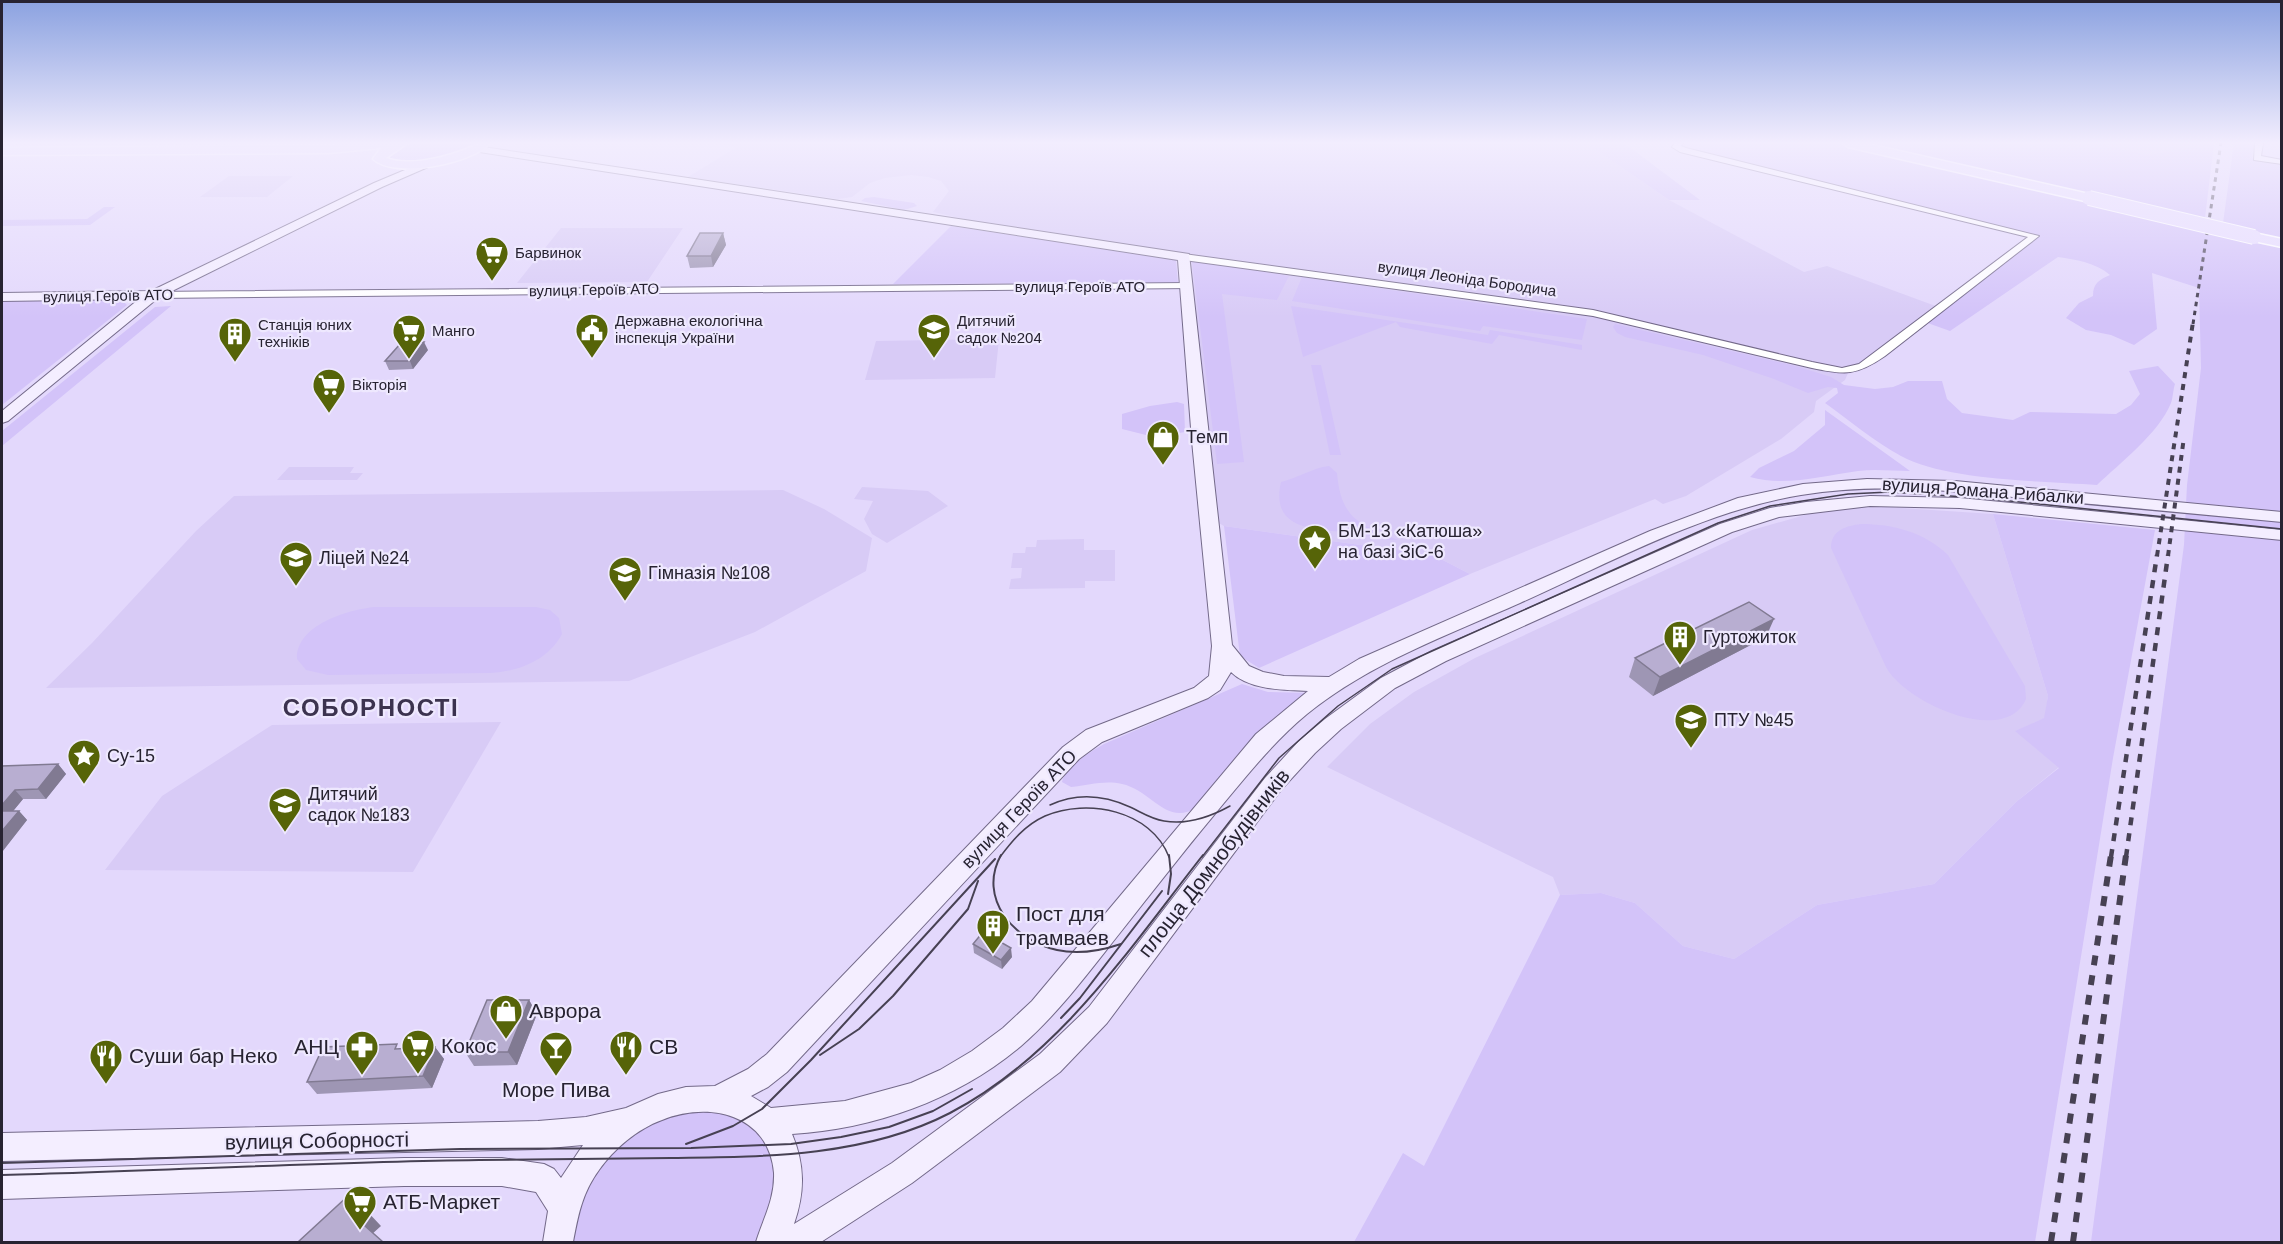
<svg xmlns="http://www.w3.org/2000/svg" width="2283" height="1244" font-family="Arial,sans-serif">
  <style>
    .built { fill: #d8cbf6 }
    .green { fill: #d3c3f9 }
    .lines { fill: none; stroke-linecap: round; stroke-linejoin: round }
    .street-casing { stroke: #736989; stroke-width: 2 }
    .secondary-casing { stroke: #736989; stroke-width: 2 }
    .primary-casing { stroke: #fff; stroke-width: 3 }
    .street { fill: #fff; fill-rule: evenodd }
    .secondary { fill: #f4eeff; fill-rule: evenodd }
    .primary { fill: #e8deff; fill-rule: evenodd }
    .tram-far1 { stroke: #474153; stroke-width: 1.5 }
    .tram { stroke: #474153; stroke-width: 2 }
    .rail-far3 { stroke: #474153; stroke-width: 3; stroke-dasharray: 4.5 4.5; stroke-linecap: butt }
    .rail-far2 { stroke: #474153; stroke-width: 4; stroke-dasharray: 6 6; stroke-linecap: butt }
    .rail-far1 { stroke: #474153; stroke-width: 4.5; stroke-dasharray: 8 8; stroke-linecap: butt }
    .rail { stroke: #474153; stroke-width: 6; stroke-dasharray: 10 10; stroke-linecap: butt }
    .primary-bridge-casing { stroke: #fff; stroke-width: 16; stroke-linecap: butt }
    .primary-bridge { stroke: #e8deff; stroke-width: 14 }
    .wall { fill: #9e96b4 }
    .shaded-wall { fill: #817a92 }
    .building { fill: #b8aed1; stroke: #817a92; stroke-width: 1.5 }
    .labels { text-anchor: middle; stroke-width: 4.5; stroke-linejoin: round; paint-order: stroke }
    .far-poi-label { font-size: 15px; fill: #272331; stroke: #eee8fe; text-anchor: start }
    .far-street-label { font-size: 15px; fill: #272331; stroke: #eee8fe }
    .poi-label { font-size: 18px; fill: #272331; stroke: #eee8fe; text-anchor: start }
    .street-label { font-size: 18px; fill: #272331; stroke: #eee8fe }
    .near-street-label { font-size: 21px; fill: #272331; stroke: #eee8fe }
    .near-poi-label { font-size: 21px; fill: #272331; stroke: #eee8fe; text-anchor: start }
    .district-label { font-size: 24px; font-weight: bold; letter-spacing: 1.5px; fill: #3c334f; stroke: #eee8fe }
  </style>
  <rect width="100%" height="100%" fill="#e3d8fc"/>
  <!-- built -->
  <path class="built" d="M717,143H1586L1669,200L1804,272L1827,266L1941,308L1856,367L1819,366L1849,371L1845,380L1816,401L1814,412L1781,439L1686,496L1663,504L1655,499L1470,574L1433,555L1224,526L1217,522L1189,260L1032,234L933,212L949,191L941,181L928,177L911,175L885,178L870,183L852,197L838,199L688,177L737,147Z
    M2096,143H2217L2148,155Z
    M229,176H293L267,197H200Z
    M561,228H683L647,282L517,283Z
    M999,339L995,378L865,380L876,341Z
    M289,467H354L350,473H363L357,480H277Z
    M862,487L928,491L948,506L887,543L872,534L864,519L873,501L854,499Z
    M783,490L824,509L872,538L866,571L755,632L629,681L46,688L92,643L196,531L234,496Z
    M1886,507L1993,514L2048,696L2045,718L2016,731L2059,767L2016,802L1934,884L1817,905L1734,959L1683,946L1635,903L1601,893L1560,895L1553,877L1327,767L1370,724L1414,692L1475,658L1752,530L1812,513L1841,508Z
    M1084,539V550H1115V581H1085V588L1009,589L1011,579L1021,578L1022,568H1011L1013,553H1025L1026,547H1036L1037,540Z
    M501,722L413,872L105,870L162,796L272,725Z"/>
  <!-- green -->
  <path class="green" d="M414,143H477C466,158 404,168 389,158L390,154L398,148Z
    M1586,143H1624L1700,200H1669Z
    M1677,143H2096L2148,155L2214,143L2205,218L2223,223L2234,143H2254L2252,158L2281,163V1242H2091L2184,545L2187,485L2201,368L2199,288L2152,273L2157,329L2134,345L2111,335L2086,330L2066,318L2079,303L2093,296C2093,283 2099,280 2110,275C2095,262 2076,260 2058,257L1950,331L1922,321L2035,236L1892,199L1683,150Z
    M874,197L914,203L917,206L904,210L861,201L865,198Z
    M104,207H115L90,225L2,226V220L87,219Z
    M951,226L1176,260L1178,283L893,284Z
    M1192,261L1289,276L1277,300L1222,294L1244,462L1217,464Z
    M1302,277L1587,319L1582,340L1483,326L1480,331L1292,301Z
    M112,300H122L127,305L2,405V301Z
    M171,306L2,446V431L155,307Z
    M1291,306L1488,335L1490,330L1582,345V350L1499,335L1492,344L1400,327L1396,322L1303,357Z
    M1615,324L1799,367L1831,377L1844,385L1875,389L1893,387L1908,381H1942L1947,399L1962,413L2013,420L2030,412L2116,414L2131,405L2140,394L2129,371L2158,366L2175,384C2173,390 2173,398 2171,403C2159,433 2120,463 2097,485C2045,481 1946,481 1901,456C1874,441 1850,421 1825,403L1838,393L1837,388L1828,387L1808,393L1774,379L1703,355L1625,337L1617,333L1613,327Z
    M1311,365H1321L1341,455H1330Z
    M1177,402L1184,404L1185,432L1154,437L1122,429V414L1150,406Z
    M1825,410L1899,463L1910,471C1893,471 1875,469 1858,471C1822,476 1785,487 1750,477L1759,468L1794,451L1825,425Z
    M1329,466L1337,473C1341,519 1359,524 1398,540C1384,541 1371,535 1357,533C1322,529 1269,534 1281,482C1298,478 1312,468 1329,466Z
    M1993,514L2155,530L2113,758L2035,1242H1354L1403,1153L1424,1166L1560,895L1601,893L1635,903L1683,946L1734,959L1817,905L1934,884L2016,802L2059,768L2015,731L2044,718L2048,696Z
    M1861,524C1893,524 1924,532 1948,555L2025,686L2026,699C2005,748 1904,702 1886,667L1831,548C1831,530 1846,526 1861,524Z
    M1224,526L1433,555L1470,574L1259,668L1240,656Z
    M536,607L550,610L559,618L562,634C548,661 517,672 488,673L328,675L306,670L297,659C296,625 347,610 374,607Z
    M1242,684L1268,692L1308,693L1196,808C1166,826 1151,790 1122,784C1105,780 1089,785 1071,787L1062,782C1066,766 1090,752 1104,744Z
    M719,1110C729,1115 744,1119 752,1126C787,1156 778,1208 756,1242H571L570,1235L579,1194L620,1139L680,1111Z"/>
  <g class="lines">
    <!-- street casing -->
    <g class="street-casing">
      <path id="street" d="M1675,143H1683L1681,146L1686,148L2039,236L1885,356C1856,376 1845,375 1812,368L1593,316L1184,260L1180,257L1184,254L1593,310L1812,362L1842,368L1859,364L2028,237L1680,152L1672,147Z
        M2255,143H2263L2261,156L2282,160V164L2254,160Z
        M1187,283L1190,284V288L153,298L148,295L153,292Z"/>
    </g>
    <!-- secondary casing -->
    <g class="secondary-casing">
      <path id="secondary" d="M477,146L1189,254L1232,645L1249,666L1263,672L1284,676L1329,677L1359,659L1650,531L1738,498L1803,484L1867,479L1955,481L2282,512V522C2199,514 2116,506 2033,499C1957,491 1877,482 1801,495C1704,511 1609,563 1520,603C1448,635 1370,663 1307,714C1272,743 1244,779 1214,815C1183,852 1153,891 1123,929C1091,969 1060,1012 1021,1046C957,1100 874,1129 792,1134C805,1165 805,1192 794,1224L892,1163L1040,1054L1089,1007L1265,778L1299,741L1325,719L1381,678L1432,651L1720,524L1770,508L1806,502L1870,496L1960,498L2282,530V540L1960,508L1870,506L1779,517L1732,532L1446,661L1395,688L1341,729L1315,753L1281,790L1107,1023L1060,1072L912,1183L821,1242H756C763,1219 775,1199 774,1173C769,1114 709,1101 662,1120C637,1129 614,1149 599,1170C582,1193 578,1216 573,1242H543L548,1211L536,1192L502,1186H404L2,1199V1170L404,1158H502L544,1164L554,1169L561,1178L583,1145L538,1149L2,1161V1133L538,1121L586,1117L626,1108L658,1094L686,1087L715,1086L748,1069L767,1054L1063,747L1086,730L1194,688L1209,676L1212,646L1192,441L1178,260L473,151L471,149ZM1231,672C1249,690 1284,690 1308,691L1256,734L1032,1001L1003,1028L972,1051L940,1070L911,1083L845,1101L771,1108L751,1096L768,1087L787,1072L1079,759L1102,742L1208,698L1220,690Z
        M431,159L437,162L435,164L382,187L158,298L8,421L2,423V411L139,299L2,301V293L151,291L374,183Z"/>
    </g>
    <!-- primary casing -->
    <g class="primary-casing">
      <path id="primary" d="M358,143H408L386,158C406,166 438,159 458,152C470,148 477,143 490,143C472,164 394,179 373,159L381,148L329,153L2,155V148L329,145Z
        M1842,143H1864L2089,194L2095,198L2089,202L1848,147Z
        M2254,233L2282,239V247L2249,240L2247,237Z"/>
    </g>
    <!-- street -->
    <use href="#street" class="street"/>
    <!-- secondary -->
    <use href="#secondary" class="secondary"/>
    <!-- primary -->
    <use href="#primary" class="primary"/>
    <!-- tram-far1 -->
    <path class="tram-far1" d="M1050,805C1076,793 1104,795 1130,807C1141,812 1151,819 1164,821C1187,825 1210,817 1230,806
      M1000,857C1012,841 1025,825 1045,816C1087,798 1151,810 1169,857
      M1202,857L1279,758L1338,706L1392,669L1718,523L1770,506L1848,494L1890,492L1980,498L2282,529"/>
    <!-- tram -->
    <path class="tram" d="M1001,855C977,898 1014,941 1057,950C1079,955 1100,951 1121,944
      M1168,894L1171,874L1169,855
      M1061,1018L1080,998L1162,891
      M820,1055L859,1029L893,996L968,909L978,881
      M686,1144L733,1126L762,1109L811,1060L995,859
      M2,1163L460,1149L691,1148L791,1144L841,1137L889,1127L933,1111L972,1089
      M2,1175C161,1171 320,1162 479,1160C543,1159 607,1159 671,1158C764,1157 865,1157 950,1113C1059,1056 1129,949 1203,855"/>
    <!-- rail-far3 -->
    <path class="rail-far3" d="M2193,324L2221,143"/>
    <!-- rail-far2 -->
    <path class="rail-far2" d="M2157,556L2193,322
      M2168,556L2184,437"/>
    <!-- rail-far1 -->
    <path class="rail-far1" d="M2111,857L2157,555
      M2126,857L2168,555"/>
    <!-- rail -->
    <path class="rail" d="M2051,1242L2111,855
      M2073,1242L2126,855"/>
    <!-- primary-bridge casing -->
    <g class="primary-bridge-casing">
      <path id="primary-bridge" d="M2089,198L2254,237"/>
    </g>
    <!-- primary-bridge -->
    <use href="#primary-bridge" class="primary-bridge"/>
  </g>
  <!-- wall -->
  <path class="wall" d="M723,233L726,245L713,267L690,268L687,256Z
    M428,350L413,369L389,370L385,361Z
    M1766,637L1653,696L1629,677L1635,658Z
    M58,764L66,774L46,799H23L13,811H19L27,820L2,852V766Z
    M973,944L1012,957L1002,969L974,953Z
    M529,1000L537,1014L517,1065L474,1066L465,1052Z
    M435,1047L444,1059L432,1088L317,1094L307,1082L401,1049Z"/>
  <!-- shaded-wall -->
  <path class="shaded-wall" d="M723,233L726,245L713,267L711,256Z
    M424,342L428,350L413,369L410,361Z
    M1774,619L1766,637L1653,696L1660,677Z
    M58,764L66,774L46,799L38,789Z
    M15,790L23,799L5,821L2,817V805Z
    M19,811L27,820L2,852V831Z
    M1011,948L1012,957L1002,969L1001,960Z
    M529,1000L537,1014L517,1065L508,1052Z
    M435,1047L444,1059L432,1088L423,1076Z
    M365,1209L381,1226L371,1235L356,1218Z"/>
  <!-- building -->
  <path class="building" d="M700,233H723L711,256H687Z
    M424,342L410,361H385L401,343Z
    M1749,602L1774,619L1660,677L1635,658Z
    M58,764L38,789L15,790L2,805V766Z
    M2,811H19L2,831Z
    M983,932L1011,948L1001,960L973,944Z
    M487,1000H529L508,1052H465Z
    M397,1044L395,1049L435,1047L423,1076L307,1082L323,1047Z
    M349,1195L365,1209L356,1218L383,1242H298Z"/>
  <!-- sky -->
  <linearGradient id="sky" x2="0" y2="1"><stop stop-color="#8ba2e0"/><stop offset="0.45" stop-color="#f2edfe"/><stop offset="1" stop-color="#f2edfe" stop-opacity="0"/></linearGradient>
  <rect width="2283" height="317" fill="url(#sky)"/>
  <!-- icons -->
  <defs>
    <g id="supermarket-pin" transform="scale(1.725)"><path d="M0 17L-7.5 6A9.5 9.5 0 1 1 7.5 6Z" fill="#566408" stroke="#eee8fe"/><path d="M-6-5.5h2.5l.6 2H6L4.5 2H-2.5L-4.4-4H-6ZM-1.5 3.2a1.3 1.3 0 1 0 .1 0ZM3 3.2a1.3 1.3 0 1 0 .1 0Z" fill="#fff"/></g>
    <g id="civic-pin" transform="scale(1.725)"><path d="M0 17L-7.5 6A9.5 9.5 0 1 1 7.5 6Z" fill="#566408" stroke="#eee8fe"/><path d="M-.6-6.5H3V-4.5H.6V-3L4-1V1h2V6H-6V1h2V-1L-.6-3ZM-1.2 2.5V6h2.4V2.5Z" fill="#fff"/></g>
    <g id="school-pin" transform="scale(1.725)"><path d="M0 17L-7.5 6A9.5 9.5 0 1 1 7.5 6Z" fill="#566408" stroke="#eee8fe"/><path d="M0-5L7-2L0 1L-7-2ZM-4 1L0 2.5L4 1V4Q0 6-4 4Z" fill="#fff"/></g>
    <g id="building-pin" transform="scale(1.725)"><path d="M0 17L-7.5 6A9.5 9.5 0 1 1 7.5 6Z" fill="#566408" stroke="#eee8fe"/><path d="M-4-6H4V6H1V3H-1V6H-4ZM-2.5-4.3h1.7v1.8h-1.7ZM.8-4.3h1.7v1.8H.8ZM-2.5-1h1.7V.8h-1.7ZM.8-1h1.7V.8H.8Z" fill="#fff"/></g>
    <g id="shop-pin" transform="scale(1.725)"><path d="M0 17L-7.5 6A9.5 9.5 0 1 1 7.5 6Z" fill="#566408" stroke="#eee8fe"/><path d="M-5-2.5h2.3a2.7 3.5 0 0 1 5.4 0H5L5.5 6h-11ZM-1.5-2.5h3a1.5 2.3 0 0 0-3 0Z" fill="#fff"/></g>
    <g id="sight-pin" transform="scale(1.725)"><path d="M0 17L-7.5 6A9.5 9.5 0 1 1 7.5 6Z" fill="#566408" stroke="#eee8fe"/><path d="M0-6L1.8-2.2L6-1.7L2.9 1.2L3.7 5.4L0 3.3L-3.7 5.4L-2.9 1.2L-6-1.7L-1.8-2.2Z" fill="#fff"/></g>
    <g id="university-pin" transform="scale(1.725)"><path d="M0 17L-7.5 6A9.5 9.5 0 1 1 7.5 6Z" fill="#566408" stroke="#eee8fe"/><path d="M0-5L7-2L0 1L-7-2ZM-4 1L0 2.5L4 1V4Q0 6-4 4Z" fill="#fff"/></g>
    <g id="pharmacy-pin" transform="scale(1.725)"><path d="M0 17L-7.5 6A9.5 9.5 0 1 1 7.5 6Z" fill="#566408" stroke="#eee8fe"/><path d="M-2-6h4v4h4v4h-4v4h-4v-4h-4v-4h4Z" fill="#fff"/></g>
    <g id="restaurant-pin" transform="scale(1.725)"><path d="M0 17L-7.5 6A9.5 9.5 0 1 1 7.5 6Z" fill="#566408" stroke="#eee8fe"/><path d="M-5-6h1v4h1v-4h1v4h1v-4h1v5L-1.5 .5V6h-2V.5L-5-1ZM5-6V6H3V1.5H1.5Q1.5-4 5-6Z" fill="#fff"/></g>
    <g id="bar-pin" transform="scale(1.725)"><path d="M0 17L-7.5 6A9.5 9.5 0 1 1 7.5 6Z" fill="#566408" stroke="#eee8fe"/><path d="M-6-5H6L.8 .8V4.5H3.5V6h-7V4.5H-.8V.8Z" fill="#fff"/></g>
  </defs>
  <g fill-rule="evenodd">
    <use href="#supermarket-pin" x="492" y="253"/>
    <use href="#civic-pin" x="592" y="330"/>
    <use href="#school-pin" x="934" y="330"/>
    <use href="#supermarket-pin" x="409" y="331"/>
    <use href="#building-pin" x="235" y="334"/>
    <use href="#supermarket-pin" x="329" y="385"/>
    <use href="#shop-pin" x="1163" y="437"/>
    <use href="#sight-pin" x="1315" y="541"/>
    <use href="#school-pin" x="296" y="558"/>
    <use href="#school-pin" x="625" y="573"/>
    <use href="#building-pin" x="1680" y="637"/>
    <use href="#university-pin" x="1691" y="720"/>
    <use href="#sight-pin" x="84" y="756"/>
    <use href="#school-pin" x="285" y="804"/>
    <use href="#building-pin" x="993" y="926"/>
    <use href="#shop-pin" x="506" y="1011"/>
    <use href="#supermarket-pin" x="418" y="1046"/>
    <use href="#pharmacy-pin" x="362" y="1047"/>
    <use href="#restaurant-pin" x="626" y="1047"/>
    <use href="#bar-pin" x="556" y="1048"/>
    <use href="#restaurant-pin" x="106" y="1056"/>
    <use href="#supermarket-pin" x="360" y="1202"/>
  </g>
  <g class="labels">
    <!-- far-poi labels -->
    <g class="far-poi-label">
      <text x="515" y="258">Барвинок</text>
      <text x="615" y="326">Державна екологічна<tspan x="615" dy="17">інспекція України</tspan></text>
      <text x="957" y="326">Дитячий<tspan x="957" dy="17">садок №204</tspan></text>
      <text x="258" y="330">Станція юних<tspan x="258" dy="17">техніків</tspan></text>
      <text x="432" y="336">Манго</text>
      <text x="352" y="390">Вікторія</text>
    </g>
    <!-- far-street labels -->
    <g class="far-street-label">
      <text transform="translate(1467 279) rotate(8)" y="5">вулиця Леоніда Бородича</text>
      <text x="1080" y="292">вулиця Героїв АТО</text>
      <text transform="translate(594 290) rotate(-1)" y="5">вулиця Героїв АТО</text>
      <text transform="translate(108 296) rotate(-1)" y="5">вулиця Героїв АТО</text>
    </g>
    <!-- poi labels -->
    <g class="poi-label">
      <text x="1186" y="443">Темп</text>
      <text x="1338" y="537">БМ-13 «Катюша»<tspan x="1338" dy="21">на базі ЗіС-6</tspan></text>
      <text x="319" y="564">Ліцей №24</text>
      <text x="648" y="579">Гімназія №108</text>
      <text x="1703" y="643">Гуртожиток</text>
      <text x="1714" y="726">ПТУ №45</text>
      <text x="107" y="762">Су-15</text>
      <text x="308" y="800">Дитячий<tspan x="308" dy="21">садок №183</tspan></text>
    </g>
    <!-- street labels -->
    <g class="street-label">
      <text transform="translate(1983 491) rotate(4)" y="6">вулиця Романа Рибалки</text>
      <text transform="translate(1019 809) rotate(-46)" y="6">вулиця Героїв АТО</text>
    </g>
    <!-- near-street labels -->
    <g class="near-street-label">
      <text transform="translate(1214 863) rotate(-52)" y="7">площа Домнобудівників</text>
      <text transform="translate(317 1141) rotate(-1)" y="7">вулиця Соборності</text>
    </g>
    <!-- near-poi labels -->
    <g class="near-poi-label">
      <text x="1016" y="921">Пост для<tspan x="1016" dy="24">трамваев</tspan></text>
      <text x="529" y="1018">Аврора</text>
      <text x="441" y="1053">Кокос</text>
      <text x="339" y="1054" text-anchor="end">АНЦ</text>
      <text x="649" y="1054">СВ</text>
      <text x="129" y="1063">Суши бар Неко</text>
      <text x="556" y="1097" text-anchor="middle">Море Пива</text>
      <text x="383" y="1209">АТБ-Маркет</text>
    </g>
    <!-- district labels -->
    <g class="district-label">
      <text x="371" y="716">СОБОРНОСТІ</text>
    </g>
  </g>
  <!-- border -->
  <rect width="2283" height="1244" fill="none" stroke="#272331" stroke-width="6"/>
</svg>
